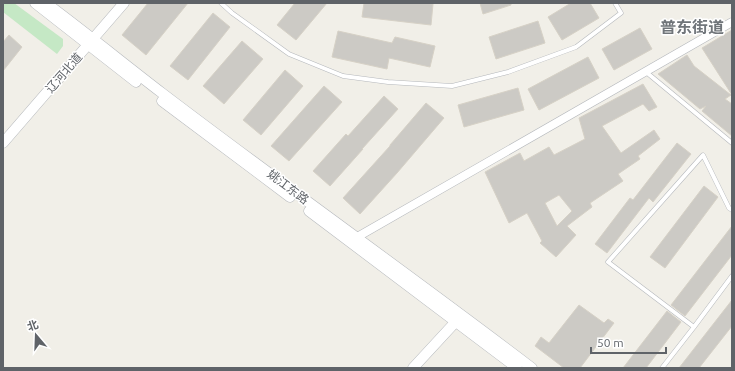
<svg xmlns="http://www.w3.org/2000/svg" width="735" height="371" font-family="Ubuntu,'Noto Sans SC',sans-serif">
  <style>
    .green { fill: #c5e8c5 }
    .building { fill: #cccac5; stroke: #d6d1c6; fill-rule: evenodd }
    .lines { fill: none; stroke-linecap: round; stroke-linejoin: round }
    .service-casing { stroke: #b5b8bc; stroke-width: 5 }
    .minor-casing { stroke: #b5b8bc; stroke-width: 9 }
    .tertiary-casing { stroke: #b5b8bc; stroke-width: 11 }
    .service { stroke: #fff; stroke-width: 4 }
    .minor { stroke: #fff; stroke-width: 8 }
    .tertiary { stroke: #fff; stroke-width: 10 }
    .labels { text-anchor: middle; stroke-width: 3; stroke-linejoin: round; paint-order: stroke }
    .street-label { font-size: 12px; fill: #5f6368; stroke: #fff }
    .district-label { font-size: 16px; font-weight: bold; fill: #70757a; stroke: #fff }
  </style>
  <rect width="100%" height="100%" fill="#f1efe8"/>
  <!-- green -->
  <path class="green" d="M3,3H14L63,39V46L57,54L3,12Z"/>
  <!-- building -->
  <path class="building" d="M148,3H188L146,55L122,35Z
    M295,3H327L296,40L277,25Z
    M364,3H424L433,4L431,25L362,17Z
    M480,3H511V5L483,14Z
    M571,3H590L599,18L562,40L548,17Z
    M213,13L230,27L188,80L170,66Z
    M538,21L545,43L496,59L489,37Z
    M640,28L652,49L614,70L602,49Z
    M732,30V95L702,48Z
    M338,31L392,43L395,37L435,46L430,67L389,58L387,69L332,57Z
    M9,35L22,47L3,71V42Z
    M242,41L263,59L224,104L203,86Z
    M687,55L694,66L731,95L725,99L732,104V136L702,111L706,106L700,109L658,74Z
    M588,57L599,78L539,110L528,89Z
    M285,70L303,86L261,135L243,120Z
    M643,84L657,107L649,111L643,104L602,126L621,153L654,130L660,139L638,156L640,159L618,174L623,181L590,203L592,207L567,226L576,235L556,257L540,243L542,241L527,213L509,223L485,172L520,153L524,161L549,147L554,155L585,139L579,118ZM559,195L572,211L557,226L545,203Z
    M324,86L342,102L289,161L271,146Z
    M518,88L524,110L464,127L458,105Z
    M384,96L398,109L362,149H363L330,186L313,171L346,134L348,136Z
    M426,103L444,118L397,173L360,214L343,198L390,146V145Z
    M677,143L691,154L653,202L649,198L607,253L595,244L630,198L633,200Z
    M704,186L718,197L665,268L650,257Z
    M732,226V255L685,316L671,305Z
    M732,300V326L699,368H679Z
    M579,305L604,323L608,319L614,323L580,368H564L535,346L541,337L549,343Z
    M667,311L681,322L646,368H623Z"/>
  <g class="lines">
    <!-- service casing -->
    <g class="service-casing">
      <path id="service" d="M221,3L232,13L289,54L343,76L388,82L452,86L508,72L576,47L621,13L615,3
        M646,72L732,143
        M732,210L729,208L703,155L608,262L694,327L732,276
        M662,368L694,327"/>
    </g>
    <!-- minor casing -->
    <g class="minor-casing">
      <path id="minor" d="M352,240L732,22"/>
    </g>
    <!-- tertiary casing -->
    <g class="tertiary-casing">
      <path id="tertiary" d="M35,3L136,82
        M46,3C85,32 123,63 162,93C284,186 410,275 532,368
        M162,101L290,197
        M3,143L124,3
        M309,211L517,368
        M413,368L461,316"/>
    </g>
    <!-- service -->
    <use href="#service" class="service"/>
    <!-- minor -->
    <use href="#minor" class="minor"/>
    <!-- tertiary -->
    <use href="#tertiary" class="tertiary"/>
  </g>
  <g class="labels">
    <!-- street labels -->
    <g class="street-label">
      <text transform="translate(64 73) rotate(-49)" y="4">辽河北道</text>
      <text transform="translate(288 187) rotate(37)" y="4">姚江东路</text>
    </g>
    <!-- district labels -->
    <g class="district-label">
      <text x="692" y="33">普东街道</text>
    </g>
  </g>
  <!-- border -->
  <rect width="735" height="371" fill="none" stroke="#5f6368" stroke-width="8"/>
  <!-- north arrow -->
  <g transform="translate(36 335) rotate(341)" stroke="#ffffff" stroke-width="3" paint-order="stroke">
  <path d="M0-3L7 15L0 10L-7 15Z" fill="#5f6368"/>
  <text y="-6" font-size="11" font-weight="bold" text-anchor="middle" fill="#5f6368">北</text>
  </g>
  <!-- scale -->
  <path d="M591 347v6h75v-6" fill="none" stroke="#5f6368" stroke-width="2"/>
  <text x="597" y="347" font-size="12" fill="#5f6368" stroke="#ffffff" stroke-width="3" paint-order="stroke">50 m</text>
</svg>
